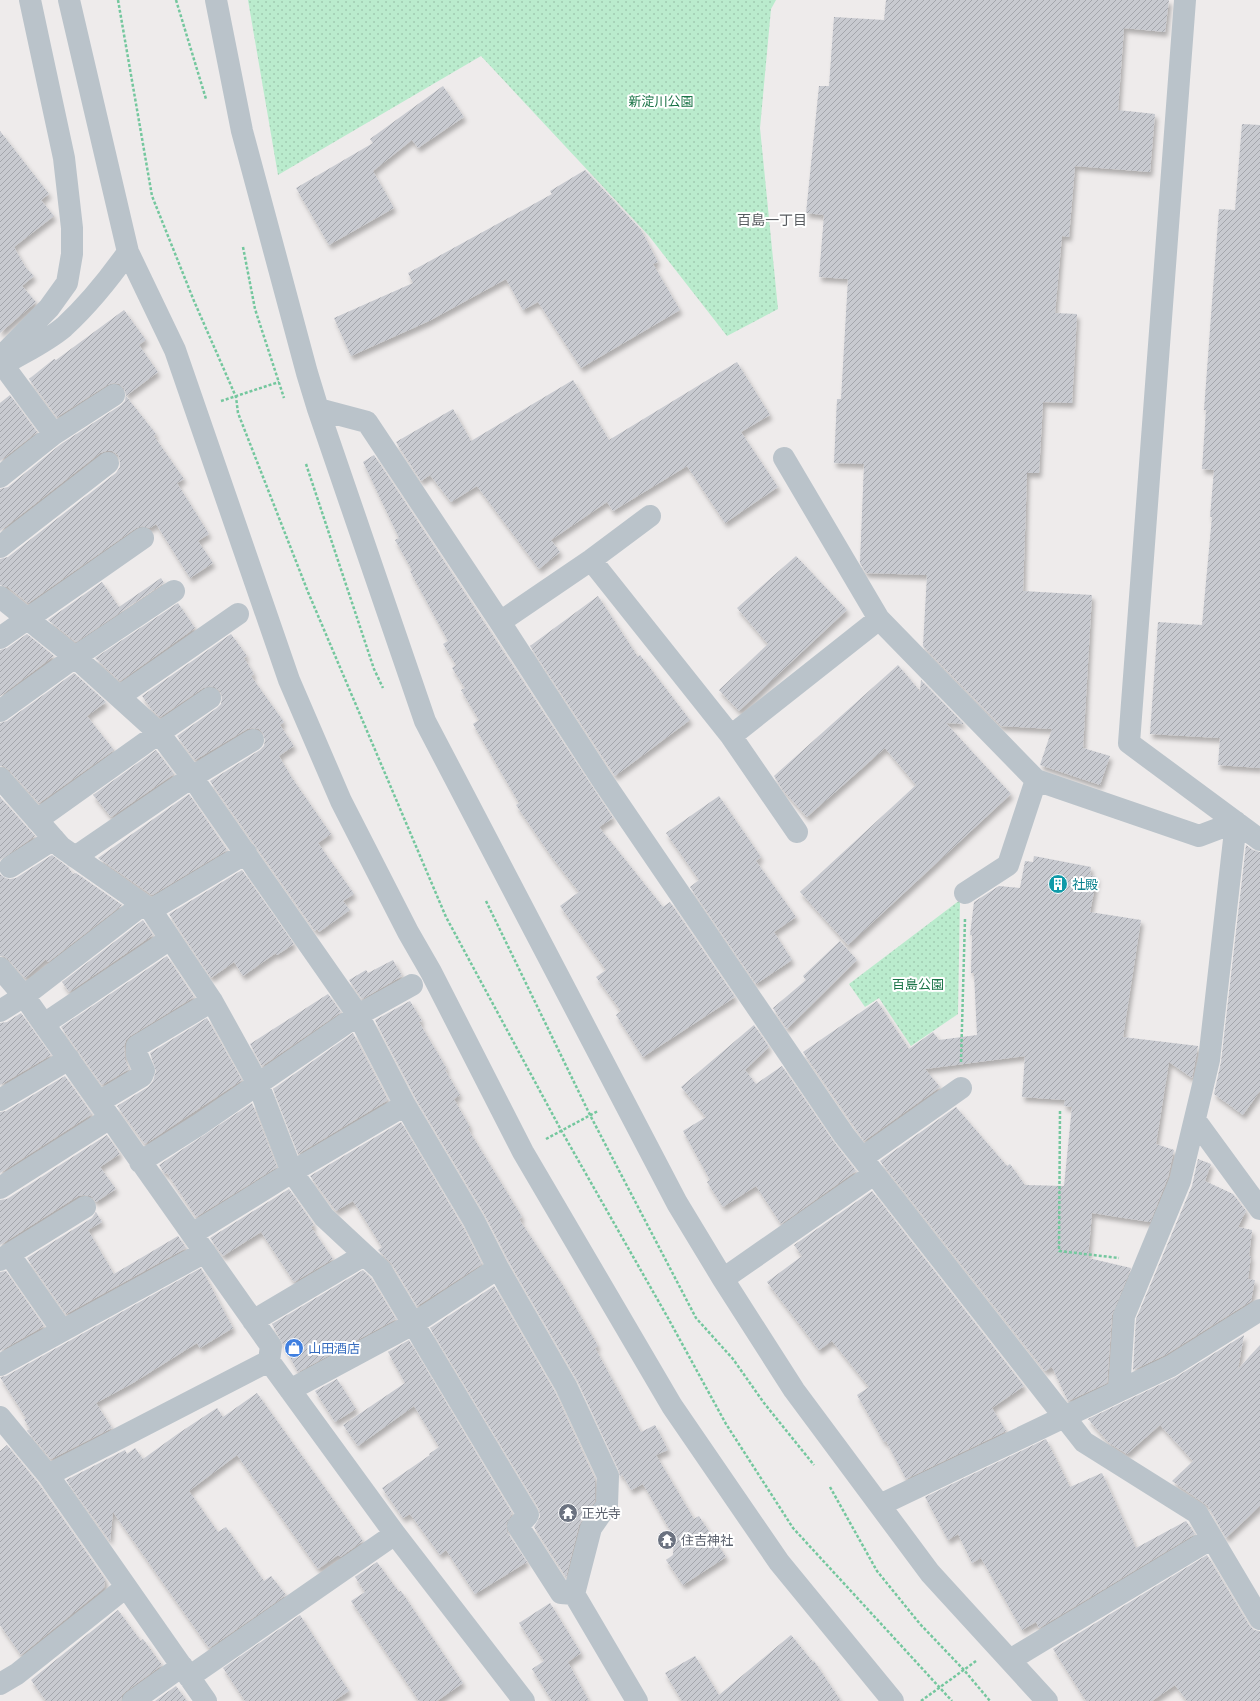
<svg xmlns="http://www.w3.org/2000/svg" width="1260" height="1701" font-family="'Space Grotesk','Noto Sans JP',sans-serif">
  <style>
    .park { fill: url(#park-dots) }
    .building { fill: url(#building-hatch); filter: url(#shadow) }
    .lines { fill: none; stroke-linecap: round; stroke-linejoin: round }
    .path { stroke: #74c79e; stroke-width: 2.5; stroke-dasharray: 3 2; stroke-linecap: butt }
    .minor { stroke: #bac3ca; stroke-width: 22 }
    .labels { text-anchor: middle; stroke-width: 4; stroke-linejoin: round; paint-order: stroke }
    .park-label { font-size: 13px; fill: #1a7447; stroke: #fff }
    .culture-label { font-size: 13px; fill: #0d838f; stroke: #fff; text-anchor: start }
    .shop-label { font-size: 13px; fill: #366cbe; stroke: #fff; text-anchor: start }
    .worship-label { font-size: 13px; fill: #5b616d; stroke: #fff; text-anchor: start }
    .neighbourhood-label { font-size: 14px; fill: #585c60; stroke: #fff }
  </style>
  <defs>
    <pattern id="park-dots" width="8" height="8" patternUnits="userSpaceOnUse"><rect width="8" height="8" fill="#baebcd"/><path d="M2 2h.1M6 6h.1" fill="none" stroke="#a1cbb2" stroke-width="1.8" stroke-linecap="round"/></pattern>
    <pattern id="building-hatch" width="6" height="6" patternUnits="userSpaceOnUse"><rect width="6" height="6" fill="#c8cad0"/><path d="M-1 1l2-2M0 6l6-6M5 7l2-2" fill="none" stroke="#a4a6ac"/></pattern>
    <filter id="shadow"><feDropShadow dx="2.5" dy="4.5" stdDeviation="2" flood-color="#0004"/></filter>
  </defs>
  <rect width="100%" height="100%" fill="#eeebeb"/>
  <!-- park -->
  <path class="park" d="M248,0H776L771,9L760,128L778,309L727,336L649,236L481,56L278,175Z
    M960,900L958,1014L911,1046L879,998L865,1007L849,984Z"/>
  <!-- building -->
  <path class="building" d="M886,0H1169L1165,32L1124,28L1118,110L1155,114L1150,172L1075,166L1069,237L1062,236L1055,313L1077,314L1072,403L1043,402L1039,473H1027L1023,591L1092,595L1083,748L1110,756L1100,785L1040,765L1052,729L1001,726L923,646L927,575L866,573L860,563L864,464L834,463L837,399H841L848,279L819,277L824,215L806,213L819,86H829L834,17L884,20Z
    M443,86L464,117L418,148L412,140L373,171L394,208L329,245L296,188L373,143L370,139Z
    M1242,124L1260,125V768L1218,765L1220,738L1150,734L1158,622L1202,625L1212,517H1210L1214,470L1202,469L1206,410H1204L1219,209L1235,210Z
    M0,131L49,194L41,200L54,216L14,247L26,268L34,276L22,286L36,302L0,333Z
    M585,170L641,230L658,262L653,264L680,310L581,368L538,302L523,310L506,279L429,321L351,356L334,318L413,283L408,273L552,194L550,191Z
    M124,310L146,340L139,345L158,372L126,396L156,434L154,436L184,479L177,483L209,534L198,541L213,563L190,578L156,524L150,528L142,526L136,528L28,603L8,587L0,585V559L8,557L116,473L120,467V461L118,455L112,451H106L100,453L0,531V489L8,487L61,444L121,405L125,401L126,395L124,388L119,384L113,383L107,385L57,417L29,379L54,359L56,360Z
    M737,362L770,415L741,432L778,487L725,523L687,466L613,511L607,502L551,540L560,552L539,569L477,486L451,502L430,475L421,481L396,442L453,409L471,441L573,380L609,440Z
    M10,395L37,432L0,461V403Z
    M374,455L613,818L599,827L663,907L670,902L735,997L643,1057L616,1015L621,1011L596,977L606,970L560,906L579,892L551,856L516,805L519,803L473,724L479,720L461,690L465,688L452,668L456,665L443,644L448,641L410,571L412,570L395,540L399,538L363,462Z
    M796,556L847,610L739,711L719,690L768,644L737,608Z
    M161,578L164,583L76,642L48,620L102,582L119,607Z
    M598,596L638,657L640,655L690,720L615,776L530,646Z
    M178,603L195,628L120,681L95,658Z
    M27,634L54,656L0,696V650L7,648Z
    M231,634L247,656L244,658L254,674L251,676L284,722L280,725L294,746L279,756L292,778L331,834L318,843L354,894L343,901L350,910L319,932L317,929L315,931L210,781L260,750L264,746L265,740L263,733L259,729L252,728L247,729L195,760L177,736L217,708L221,704L222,697L220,691L215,687L209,686L203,688L160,717L152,710L142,696Z
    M898,665L920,691L921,680L964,724L946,723L1011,794L848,945L800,892L916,785L885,748L807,817L782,789L774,776Z
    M74,673L106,702L87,716L114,750L39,803L9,770L4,766H0V723L7,721Z
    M156,750L174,774L111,817L93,795Z
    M189,794L227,850L152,895L98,858Z
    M719,796L761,857L756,861L796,917L774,932L792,960L756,984L690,887L699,880L666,833Z
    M0,797L35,836L0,860Z
    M1246,845L1253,850L1260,852V1091L1243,1115L1214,1094L1221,1062Z
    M52,855L68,867L73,874L76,873L122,905L48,962L46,959L25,978L9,960L4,956H0V874L5,878L10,879L16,878Z
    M1034,856L1091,867L1090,875L1097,877L1090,912L1141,920L1123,1037L1198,1046L1192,1078L1169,1062L1156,1144L1174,1150L1168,1177L1150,1222L1092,1213L1088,1258L1131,1268L1112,1315L1107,1383L1068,1401L1052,1367L1045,1371L880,1161L956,1107L1007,1166L1010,1164L1025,1185L1064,1186L1072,1107L1064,1106L1065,1100L1022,1097L1025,1056L925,1069L940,1087L864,1141L803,1052L877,1001L909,1049L933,1032L939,1040L977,1035L974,973H971L972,935H970L974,902L999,886L1020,888L1025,861L1033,862Z
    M242,870L294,944L277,955L276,953L243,976L234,962L211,978L169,914Z
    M143,920L153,935L69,992L62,982Z
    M840,941L857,960L787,1029L773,1008L806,980L803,976Z
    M167,956L194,997L130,1036L126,1040L124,1046L125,1060L129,1069L102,1085L61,1027Z
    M393,960L402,976L362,999L349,980L366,970L368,973Z
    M328,994L341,1012L262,1066L250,1044Z
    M410,1001L422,1021L419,1022L447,1069L445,1070L460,1095L454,1099L470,1127L468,1129L522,1217L519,1219L562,1284L598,1346L595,1348L641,1432L655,1425L668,1450L656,1455L694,1519L699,1516L726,1557L683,1585L666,1560L673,1555L674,1537L643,1484L631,1490L622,1474L620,1477L619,1471L577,1380L509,1262L485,1215L416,1099L375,1020Z
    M21,1013L51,1055L0,1085V1023L7,1022Z
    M207,1018L242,1080L145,1144L117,1106L148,1087L153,1081L156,1071L150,1053Z
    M754,1025L769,1047L745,1070L756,1084L782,1066L834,1142L856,1171L781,1224L756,1186L723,1207L707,1182L710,1180L683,1131L706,1117L681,1087Z
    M353,1033L388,1100L298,1154L273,1089Z
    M65,1076L92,1114L0,1173V1112L6,1111Z
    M252,1103L277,1167L196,1217L167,1173L165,1174L159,1165Z
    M401,1122L463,1227L482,1264L417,1306L392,1264L378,1250L382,1247L353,1201L336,1211L310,1176Z
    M107,1135L120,1154L100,1167L116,1189L96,1202L91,1196L84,1195L78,1196L0,1245V1200L7,1199Z
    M1198,1159L1211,1164L1205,1181L1233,1194L1246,1211L1238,1227L1252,1230L1249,1256H1251L1248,1279L1255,1280L1251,1301L1165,1355L1133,1370L1136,1319L1192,1186Z
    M289,1189L314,1225L311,1227L333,1259L294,1282L261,1232L223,1256L210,1238Z
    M872,1191L1024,1386L992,1408L1006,1431L906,1479L886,1441L884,1442L857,1395L869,1387L832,1341L819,1350L767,1282L802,1256L794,1245Z
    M96,1212L102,1222L88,1230L114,1274L178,1236L186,1248L66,1314L27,1258L92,1218Z
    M201,1268L233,1328L200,1348L197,1343L133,1383L96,1403L112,1428L51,1459L27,1431L30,1429L24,1419L26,1418L0,1377L6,1376Z
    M363,1270L371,1278L396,1319L298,1372L272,1324Z
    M6,1271L44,1326L0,1351V1272Z
    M494,1286L555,1392L595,1479V1501L579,1525L566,1577L534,1527L540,1517L539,1509L430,1328Z
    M1244,1335L1238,1369L1260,1345V1506L1226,1538L1208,1506L1172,1481L1193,1461L1160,1425L1127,1454L1109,1443L1088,1419L1176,1377Z
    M409,1340L512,1513L506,1524L507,1532L527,1562L475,1594L446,1550L440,1555L410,1514L403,1518L382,1488L430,1455L429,1454L439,1447L414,1406L358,1446L343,1425L405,1383L388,1352Z
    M337,1379L356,1409L335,1422L315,1391Z
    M257,1393L363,1541L340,1557L338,1555L318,1569L237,1455L189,1491L218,1532L226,1527L264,1581L271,1576L286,1595L209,1648L113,1512L110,1541L66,1480L125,1450L127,1454L135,1448L143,1459L179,1433L217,1408L223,1417Z
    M1046,1439L1070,1487L1102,1473L1136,1548L1186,1521L1195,1534L1039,1628L1036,1622L1022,1630L981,1558L972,1563L958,1534L948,1540L925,1497Z
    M7,1445L38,1483L105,1579L104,1588L21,1655L0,1625V1451Z
    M1207,1555L1249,1625L1254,1630L1260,1631V1701H1187L1175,1685L1152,1701H1086L1053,1649Z
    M377,1562L399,1592L401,1591L463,1683L437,1701H419L351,1601L365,1592L355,1577Z
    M550,1603L581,1653L568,1662L589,1701H552L532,1669L544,1661L519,1623Z
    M118,1610L141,1641L143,1639L162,1665L126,1691L122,1695L121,1701H46L31,1680Z
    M300,1615L349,1691L334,1701H245L223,1668Z
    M791,1635L813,1662L814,1661L841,1701H682L665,1673L695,1656L719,1695Z
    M176,1686L187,1701H155Z"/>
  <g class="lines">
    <!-- path -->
    <path class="path" d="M118,0L152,196L194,301L236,397L238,413L308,592L446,917L561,1130L668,1318L726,1424L793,1528L952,1701
      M176,0L206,99
      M243,247L255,309L284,398
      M221,401L279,382
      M306,464L374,669L383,688
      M486,901L590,1115L696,1318L733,1359L764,1403L814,1465
      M961,1062L965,919
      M1060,1111L1059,1251L1119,1258
      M546,1139L598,1111
      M830,1487L877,1571L920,1624L964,1670L990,1701
      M921,1701L976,1661"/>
    <!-- minor -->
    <path class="minor" d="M69,0L128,252L175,350L289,680L341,801L408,932L431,972L523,1152L672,1406L779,1562L893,1701
      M216,0L242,131L307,373L318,409L425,721L677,1203L723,1279L794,1390L930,1573L1047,1701
      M1185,0L1129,743L1260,840
      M0,358L49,308L67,283L72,254V228L64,158L30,0
      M3,365L54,434
      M1,366C22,353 45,343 64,327C88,305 109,279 128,252
      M318,409L367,422L500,622L603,781L844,1135L1084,1442L1197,1513L1260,1619
      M784,458L879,619L1036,780L1199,836L1236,822
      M0,477L54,434L114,395
      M0,547L108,463
      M591,560L731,736L797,832
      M0,597L75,657L159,733L192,777L358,1015L405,1105L474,1221L498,1268L566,1386L608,1476L607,1505L591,1528L574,1594
      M500,622L591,560L650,516
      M0,638L143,538
      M120,696L238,614
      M0,711L75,657L174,591
      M731,736L879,619
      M0,778L61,847L151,910L212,1001L258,1084L292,1172L324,1217L381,1270L528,1515L518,1526L561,1593L574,1594L637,1701
      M37,820L159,733L210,698
      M75,857L192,777L253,740
      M10,867L54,839
      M965,893L1008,865L1036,780
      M151,910L246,853
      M0,968L24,996L271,1346L269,1361
      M0,1011L24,996L142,905
      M44,1024L170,939
      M0,1100L69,1059
      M99,1102L142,1076L144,1071L137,1055V1046L212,1001
      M1195,1120L1260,1209
      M862,1158L961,1088
      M140,1162L200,1124L358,1015L412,985
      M0,1188L110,1118
      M192,1234L292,1172L405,1105
      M9,1254L62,1330
      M0,1260L85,1207
      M723,1279L874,1174
      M253,1321L364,1255
      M0,1365L205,1252
      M290,1390L413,1324L498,1268
      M1119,1391L1124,1316L1180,1181L1209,1060L1236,822
      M0,1417L48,1475L206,1701
      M48,1475L269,1361L395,1534L524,1701
      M880,1505L1171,1366L1260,1310
      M1010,1660L1212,1538
      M189,1677L395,1534
      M0,1684L17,1674L126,1587
      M133,1701L182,1666"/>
  </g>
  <!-- icons -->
  <defs>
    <g id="building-disc" transform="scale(1)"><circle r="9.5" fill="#0f9aa8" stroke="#fff"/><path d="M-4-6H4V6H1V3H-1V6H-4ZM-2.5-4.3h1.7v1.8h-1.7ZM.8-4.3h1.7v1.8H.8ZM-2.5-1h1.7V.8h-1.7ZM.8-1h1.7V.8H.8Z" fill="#fff"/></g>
    <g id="shop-disc" transform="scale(1)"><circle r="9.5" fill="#3f7fe0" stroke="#fff"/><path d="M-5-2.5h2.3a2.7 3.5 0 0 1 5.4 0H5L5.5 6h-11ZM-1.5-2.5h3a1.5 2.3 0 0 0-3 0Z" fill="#fff"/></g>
    <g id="temple-disc" transform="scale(1)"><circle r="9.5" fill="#6b7280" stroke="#fff"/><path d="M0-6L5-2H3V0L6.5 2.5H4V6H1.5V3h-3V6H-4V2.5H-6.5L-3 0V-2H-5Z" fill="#fff"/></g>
  </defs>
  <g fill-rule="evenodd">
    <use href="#building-disc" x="1058" y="884"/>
    <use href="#shop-disc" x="294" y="1348"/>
    <use href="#temple-disc" x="568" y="1513"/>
    <use href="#temple-disc" x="667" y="1540"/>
  </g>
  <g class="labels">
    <!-- park labels -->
    <g class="park-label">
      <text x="661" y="106">新淀川公園</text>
      <text x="918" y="989">百島公園</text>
    </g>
    <!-- culture labels -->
    <g class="culture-label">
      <text x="1072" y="889">社殿</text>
    </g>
    <!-- shop labels -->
    <g class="shop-label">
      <text x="308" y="1353">山田酒店</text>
    </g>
    <!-- worship labels -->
    <g class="worship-label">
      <text x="582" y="1518">正光寺</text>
      <text x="681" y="1545">住吉神社</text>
    </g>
    <!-- neighbourhood labels -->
    <g class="neighbourhood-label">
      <text x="772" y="225">百島一丁目</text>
    </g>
  </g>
</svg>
